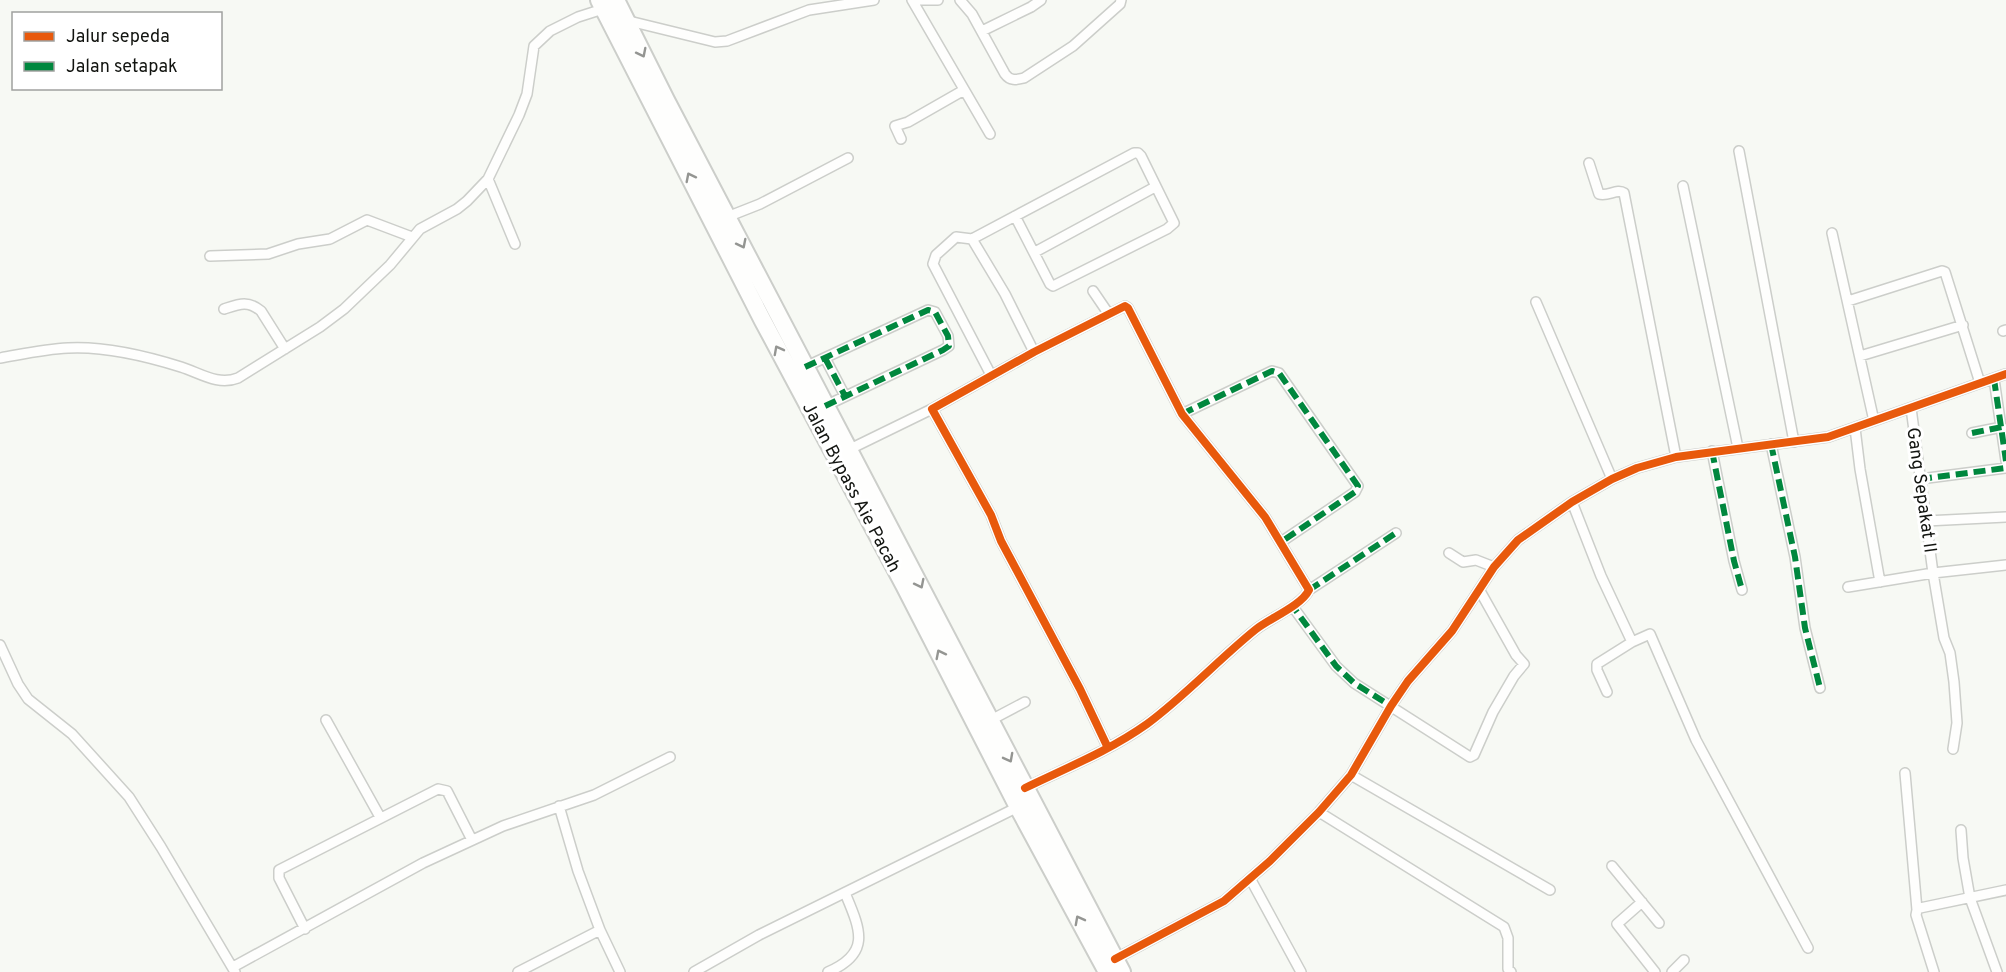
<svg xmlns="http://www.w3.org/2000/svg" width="2006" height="972" font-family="Overpass,sans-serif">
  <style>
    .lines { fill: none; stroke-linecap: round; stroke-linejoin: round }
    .street-casing { stroke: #ccceca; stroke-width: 12 }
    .highway-casing { stroke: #ccceca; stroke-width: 20 }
    .street { stroke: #fefefd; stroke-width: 9 }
    .highway { stroke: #fefefd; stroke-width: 16 }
    .quiet { stroke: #00873e; stroke-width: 6; stroke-dasharray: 12 6; stroke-linecap: butt }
    .cycleway-casing { stroke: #fff; stroke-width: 11 }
    .cycleway { stroke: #e8590c; stroke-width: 8 }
    .oneway { stroke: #949592 }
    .labels { text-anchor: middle; stroke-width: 6; stroke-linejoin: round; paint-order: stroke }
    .street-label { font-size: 18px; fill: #121410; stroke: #fff }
  </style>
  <rect width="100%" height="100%" fill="#f7f9f4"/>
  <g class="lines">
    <!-- street casing -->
    <g class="street-casing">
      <path id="street" d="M912,0L990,134
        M920,0H938
        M960,0L972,14L1005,74C1010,81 1016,80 1024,78L1073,46L1120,4L1121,0
        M625,20L715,42L727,41L809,10L874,0
        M982,31L1031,7L1041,0
        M901,139L895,126L908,122L964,90
        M1739,151L1794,442
        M1589,163L1599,194C1608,197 1617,188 1624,193L1676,457
        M488,179L515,244
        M1683,186L1738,448
        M1015,216L1050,284L1053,286L1167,229L1174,223L1141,156L1138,153H1134L972,239L1005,294L1034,352
        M727,217L760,204L848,158
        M1832,233L1874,421
        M972,239L956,237L936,255L933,264L991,375
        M1035,252L1155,187
        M210,256L268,254L298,244L330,239L367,220L412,237
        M1093,291L1108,313
        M1848,301L1942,271L1945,272L1980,383
        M1536,302L1612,479
        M224,309C239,304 248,300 261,311L285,349
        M2003,331L2006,330
        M1860,356L1963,325
        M0,358C23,354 45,349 68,348C105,346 146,356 181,367C200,373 218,386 238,378L320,327L344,309L390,265L420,229L457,209L467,201L488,179L519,115L527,94L534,46L550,31L578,17L603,9
        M825,358L845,396
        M805,367L928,310L935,312L948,336L949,346L943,350L825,406
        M1994,379L2006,461
        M1911,408L1933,573L1944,638L1950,653L1954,682L1957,723L1953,749
        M1182,414L1272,371L1279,373L1358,486L1355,492L1281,542
        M1855,428L1860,469L1880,582
        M1972,433L2002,427
        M1771,444L1795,557L1805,628L1820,688
        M848,450L932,409
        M1712,451L1734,561L1742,590
        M1920,479L2006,468
        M1572,502L1601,576L1632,642L1650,634L1696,740L1808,948
        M1926,521L2006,517
        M1449,553L1463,562L1476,560L1494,567
        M1848,587L1933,573L2006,565
        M1309,590L1396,533
        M1293,607L1336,666L1354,683L1470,757L1474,755L1493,712L1514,676L1524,664L1516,655L1480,591
        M0,645L18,684L28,699L72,734L129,797L161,847L235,972
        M1607,692L1597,670V664L1632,642
        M326,720L380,817
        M989,721L1025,702
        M1905,773L1917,910
        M1351,775L1550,890
        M1025,788C1066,768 1109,751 1147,724C1185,696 1218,660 1255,630C1270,618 1301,606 1309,590L1265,517L1182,414L1128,308L1125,306L1034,352L932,409L991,515L1001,541L1080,689L1108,748
        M559,806L578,871L600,930
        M1319,812L1504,927L1508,938V969L1511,972
        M1961,830L1963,858L1970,898L1997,972
        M1612,866L1659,923
        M1251,880L1301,972
        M1642,902L1617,924L1655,972
        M305,929L279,878V870L438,789L447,791L472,840
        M1115,959L1224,901L1270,861L1319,812L1351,775L1391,706L1408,681L1452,631L1494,567L1518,540L1572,502L1612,479L1637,468L1676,457L1828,437L2006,374
        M233,967L423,863L503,826L594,795L670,757
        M518,972L600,930L620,972
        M694,972L759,935L1018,807
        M828,972C872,953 860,929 845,893
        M1672,972L1684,960
        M1934,972L1916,915L1917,910L1920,908L2006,890"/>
    </g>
    <!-- highway casing -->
    <g class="highway-casing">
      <path id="highway" d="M599,0L763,321L904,585L1020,811L1107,972
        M616,0L666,100L1122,972"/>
    </g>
    <!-- street -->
    <use href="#street" class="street"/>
    <!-- highway -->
    <use href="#highway" class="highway"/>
    <!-- quiet -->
    <path class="quiet" d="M825,358L845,396
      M805,367L928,310L935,312L948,336L949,346L943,350L825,406
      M1994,379L2006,461
      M1182,414L1272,371L1279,373L1358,486L1355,492L1281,542
      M1972,433L2002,427
      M1771,444L1795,557L1805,628L1820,688
      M1712,451L1734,561L1742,590
      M1920,479L2006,468
      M1309,590L1396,533
      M1297,602L1294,608L1336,666L1354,683L1391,706"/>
    <!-- cycleway casing -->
    <g class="cycleway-casing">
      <path id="cycleway" d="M1025,788C1066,768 1109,751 1147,724C1185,696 1218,660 1255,630C1270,618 1301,606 1309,590L1265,517L1182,414L1128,308L1125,306L1034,352L932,409L991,515L1001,541L1080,689L1108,748
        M1115,959L1224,901L1270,861L1319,812L1351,775L1391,706L1408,681L1452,631L1494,567L1518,540L1572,502L1612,479L1637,468L1676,457L1828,437L2006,374"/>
    </g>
    <!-- cycleway -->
    <use href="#cycleway" class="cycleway"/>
  </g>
  <!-- one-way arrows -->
  <defs><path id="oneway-chevron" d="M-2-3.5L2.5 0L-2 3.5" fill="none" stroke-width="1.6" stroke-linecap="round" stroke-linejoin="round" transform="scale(1.5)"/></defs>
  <g class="oneway">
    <use href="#oneway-chevron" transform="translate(642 53) rotate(63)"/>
    <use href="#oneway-chevron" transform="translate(690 177) rotate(-117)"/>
    <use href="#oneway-chevron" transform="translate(742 244) rotate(63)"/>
    <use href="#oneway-chevron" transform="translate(778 350) rotate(-118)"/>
    <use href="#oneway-chevron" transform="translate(920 584) rotate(63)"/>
    <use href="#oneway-chevron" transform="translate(940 654) rotate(-117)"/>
    <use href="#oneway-chevron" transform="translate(1009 758) rotate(62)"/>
    <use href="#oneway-chevron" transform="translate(1079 920) rotate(-118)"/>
  </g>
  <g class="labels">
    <!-- street labels -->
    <g class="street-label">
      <text transform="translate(852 487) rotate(62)" y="6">Jalan Bypass Aie Pacah</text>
      <text transform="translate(1922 490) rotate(82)" y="6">Gang Sepakat II</text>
    </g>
  </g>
  <!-- legend -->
  <rect x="12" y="12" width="210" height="78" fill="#ffffff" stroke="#a0a19f" stroke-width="1.5"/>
  <rect x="24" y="32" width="30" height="9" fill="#e8590c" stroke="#a0a19f" stroke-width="1.5"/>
  <text x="66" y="42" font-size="18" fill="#121410">Jalur sepeda</text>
  <rect x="24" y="62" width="30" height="9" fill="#00873e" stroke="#a0a19f" stroke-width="1.5"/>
  <text x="66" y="72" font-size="18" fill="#121410">Jalan setapak</text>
</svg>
